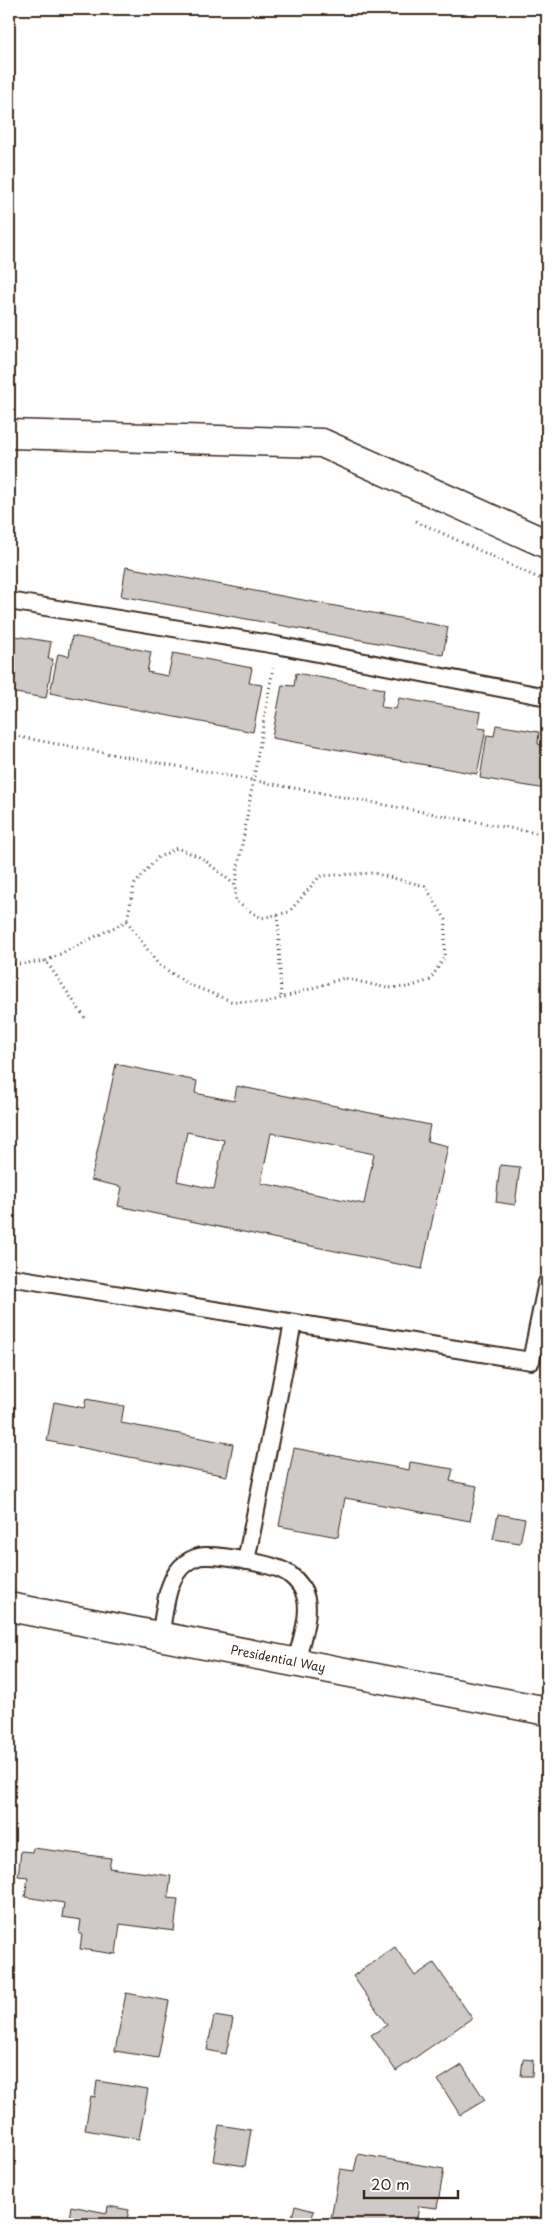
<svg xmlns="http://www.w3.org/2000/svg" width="556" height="2233" font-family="'Playpen Sans',sans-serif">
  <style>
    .building { fill: #cfcac7; stroke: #3b2a1e; fill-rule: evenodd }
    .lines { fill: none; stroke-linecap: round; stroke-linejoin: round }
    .lane-casing { stroke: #3b2a1e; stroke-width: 20 }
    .street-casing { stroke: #3b2a1e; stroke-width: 31 }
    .secondary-casing { stroke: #3b2a1e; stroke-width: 31 }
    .path { stroke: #3b2a1e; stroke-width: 3; stroke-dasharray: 1 4; stroke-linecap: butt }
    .lane { stroke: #fff; stroke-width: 16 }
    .street { stroke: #fff; stroke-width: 28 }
    .secondary { stroke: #fff; stroke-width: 28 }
    .labels { text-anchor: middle; stroke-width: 4.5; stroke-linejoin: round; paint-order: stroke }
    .street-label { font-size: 12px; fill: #3b2a1e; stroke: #fff }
  </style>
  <rect width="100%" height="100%" fill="#fff"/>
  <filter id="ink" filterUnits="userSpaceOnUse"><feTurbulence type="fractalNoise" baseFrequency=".02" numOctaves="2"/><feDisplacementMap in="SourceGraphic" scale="10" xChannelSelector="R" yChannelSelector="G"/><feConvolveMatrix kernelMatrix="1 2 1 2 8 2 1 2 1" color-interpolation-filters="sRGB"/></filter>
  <g filter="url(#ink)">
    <!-- building -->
    <path class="building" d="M126,567L448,627L443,655L121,596Z
      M9,635L51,642L48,659H53L46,698L9,692Z
      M72,636L151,652L147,672L168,676L173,653L252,668L249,683L262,685L253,732L50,693L58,654L69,656Z
      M296,673L384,689L381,707L396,709L399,698L481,712L478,728L486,729L477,774L272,738L282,685L294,686Z
      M496,725L539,732L538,744L547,746L546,789L480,778L487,735L494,736Z
      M116,1064L197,1081L195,1093L234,1101L237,1086L430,1125L427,1141L448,1146L422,1269L118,1206L122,1187L91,1180ZM187,1132L224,1140L214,1189L177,1181ZM271,1133L374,1154L364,1204L261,1183Z
      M500,1165L520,1167L515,1205L496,1202Z
      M86,1399L124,1406L121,1423L233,1444L227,1476L47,1441L54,1402L84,1408Z
      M294,1448L409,1470L410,1462L453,1469L450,1481L477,1486L470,1521L345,1498L338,1537L279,1526Z
      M498,1514L525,1519L520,1543L493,1539Z
      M33,1848L111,1858L109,1868L171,1876L168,1898L178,1899L174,1931L120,1924L116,1954L80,1949L82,1934H79L81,1920L62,1917L64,1903L25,1897L28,1877L18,1876L21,1851L32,1852Z
      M395,1947L415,1976L434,1963L472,2018L396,2071L371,2035L387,2025L353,1976Z
      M126,1993L169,2001L158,2058L115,2051Z
      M214,2016L233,2019L226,2054L207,2050Z
      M523,2059L533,2060L532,2076H521Z
      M462,2065L485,2100L460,2115L438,2080Z
      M97,2081L148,2089L139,2139L85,2130L91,2096L95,2097Z
      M219,2125L251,2130L245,2166L213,2161Z
      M358,2154L444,2169L437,2208L419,2206L416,2224H330L340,2169L354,2171Z
      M71,2206L107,2213L108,2206L129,2210L126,2224H68Z
      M295,2206L314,2211L310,2224H290Z"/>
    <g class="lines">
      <!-- lane casing -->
      <g class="lane-casing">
        <path id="lane" d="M9,601L276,645L547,697
          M9,1277L531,1361L547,1282
          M246,1561L293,1323
          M160,1636C165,1613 165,1578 186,1563C191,1559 199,1556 204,1556C221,1555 276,1564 289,1574C297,1580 304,1589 306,1599C310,1618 300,1643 296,1663"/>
      </g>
      <!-- street casing -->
      <g class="street-casing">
        <path id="street" d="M9,434L322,443L547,544"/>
      </g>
      <!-- secondary casing -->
      <g class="secondary-casing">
        <path id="secondary" d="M9,1607L547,1711"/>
      </g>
      <!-- path -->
      <path class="path" d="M416,521L547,582
        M9,735L547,835
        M235,885L273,668
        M278,915L281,998
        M46,961L127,921L158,964L188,984L231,1001L266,1003L344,978L387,988L409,987L430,980L444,958L446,920L425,886L373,873L320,876L289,912L261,918L236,902L235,885L202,858L177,848L157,858L134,885L127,921
        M9,965L46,961L85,1018"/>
      <!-- lane -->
      <use href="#lane" class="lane"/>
      <!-- street -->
      <use href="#street" class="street"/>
      <!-- secondary -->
      <use href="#secondary" class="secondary"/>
    </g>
  </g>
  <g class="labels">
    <!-- street labels -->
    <g class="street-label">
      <text transform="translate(278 1659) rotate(11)" y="4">Presidential Way</text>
    </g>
  </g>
  <!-- margin -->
  <rect width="556" height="2233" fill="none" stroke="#fff" stroke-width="30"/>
  <rect x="15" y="15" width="526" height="2203" fill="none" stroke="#3b2a1e" stroke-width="2" filter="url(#ink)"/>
  <!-- scale -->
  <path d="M364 2190v8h94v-8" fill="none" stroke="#3b2a1e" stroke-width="2.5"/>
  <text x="371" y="2190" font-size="15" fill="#3b2a1e" stroke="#ffffff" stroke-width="4" paint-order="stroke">20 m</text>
</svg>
